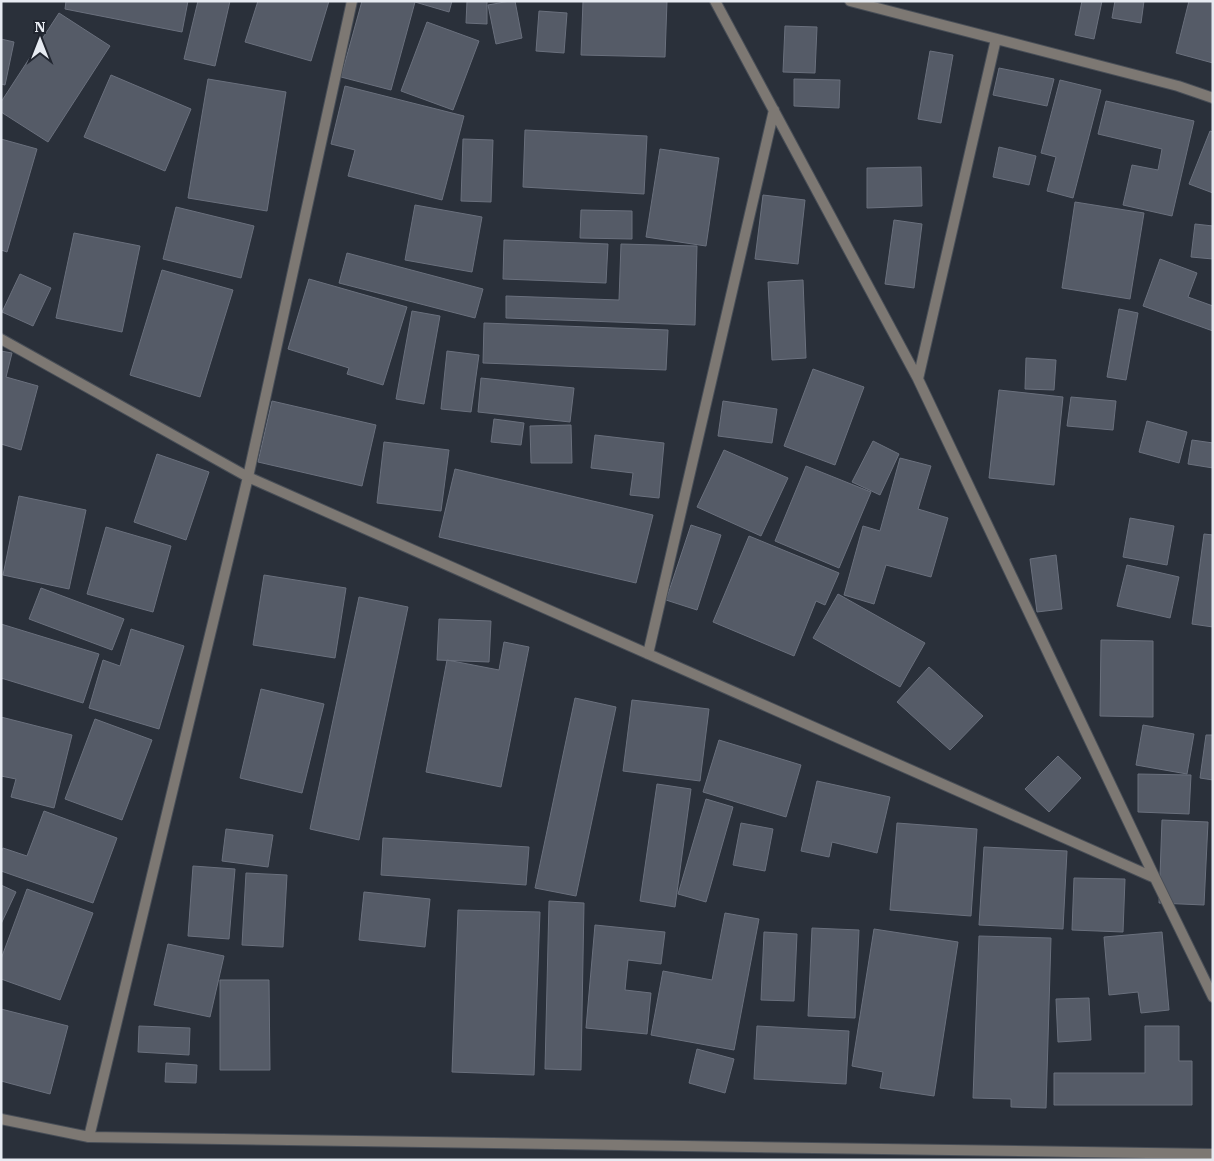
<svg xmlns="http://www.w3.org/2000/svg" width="1214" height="1161" font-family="'IBM Plex Serif',serif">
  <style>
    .building { fill: #555b67; stroke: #6a707d }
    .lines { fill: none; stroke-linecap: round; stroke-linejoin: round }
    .minor-casing { stroke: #484e57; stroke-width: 12 }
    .tertiary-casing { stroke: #484e57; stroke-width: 12 }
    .minor { stroke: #7d7873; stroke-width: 10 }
    .tertiary { stroke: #7d7873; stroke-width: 10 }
  </style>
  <rect width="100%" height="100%" fill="#2a303a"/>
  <!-- building -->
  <path class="building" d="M66,1H188L182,32L65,9Z
    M198,1H230L215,66L184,59Z
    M258,1H329L311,61L245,42Z
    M362,1H452L449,12L415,2L391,90L341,77Z
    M467,1H487V24L466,23Z
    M510,1H515L522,38L496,44L488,5Z
    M583,1H667L665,57L581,55Z
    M1082,1H1102L1094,39L1075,35Z
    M1115,1H1144L1141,23L1112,18Z
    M1189,1H1213V63L1176,53Z
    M539,11L567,13L564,53L536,51Z
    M59,13L110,46L48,142L1,112V102Z
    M427,22L479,41L453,110L401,91Z
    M785,26L817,27L815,73L783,72Z
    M1,39L14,42L5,85L1,84Z
    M930,51L953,55L941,123L918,119Z
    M999,68L1054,79L1047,106L993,95Z
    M111,75L191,109L165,171L84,137Z
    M208,79L286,92L267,211L188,198Z
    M794,79L840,80L839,108L794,106Z
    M1060,80L1101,90L1073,198L1047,191L1056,157L1041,153Z
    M345,86L464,116L442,200L348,176L355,150L331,144Z
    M1106,101L1194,121L1172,216L1123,205L1132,165L1158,170L1162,149L1098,134Z
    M525,130L647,136L644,194L523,187Z
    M1210,131L1213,132V193L1189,184Z
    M1,139L37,149L7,252L1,250Z
    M463,139L493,140L491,202L461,201Z
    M999,147L1036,156L1029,185L993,177Z
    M660,149L719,158L706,246L646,237Z
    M921,167L922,206L867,208V168Z
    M763,195L805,200L798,264L755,259Z
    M1075,202L1144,213L1130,299L1062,288Z
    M415,205L482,217L472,272L405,260Z
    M176,207L254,226L241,278L163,259Z
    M581,210L632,211V239L580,238Z
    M894,220L922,224L914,288L885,284Z
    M1195,224L1213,226V259L1191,257Z
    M74,233L140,246L122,332L56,318Z
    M504,240L608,244L606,283L503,279Z
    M621,244L697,246L695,325L506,318V296L619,300Z
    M347,253L483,289L475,318L339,283Z
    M1160,259L1197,273L1188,297L1213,306V331L1143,306Z
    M162,270L233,290L200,397L130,375Z
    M20,274L51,288L33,326L2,312Z
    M309,279L407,307L383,385L347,374L349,368L288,349Z
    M803,280L806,358L772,360L768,282Z
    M1119,309L1138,313L1126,380L1107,377Z
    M412,311L440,316L424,404L396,399Z
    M484,323L668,330L666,370L483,363Z
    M1,351L12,353L6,377L38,386L21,450L1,444Z
    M447,351L479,355L471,412L441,409Z
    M1026,358L1056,360L1054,390L1025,389Z
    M813,369L864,387L835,465L784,446Z
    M481,378L574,388L570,422L478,412Z
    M999,390L1063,397L1054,485L989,478Z
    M1071,397L1116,401L1113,430L1067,426Z
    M272,401L376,425L362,486L258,462Z
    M723,401L777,409L772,443L718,436Z
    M494,419L524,423L521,445L491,442Z
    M1147,421L1187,432L1179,463L1139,452Z
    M571,425L572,463H531L530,426Z
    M595,435L664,443L659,498L630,495L633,473L591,468Z
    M1192,440L1213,443V468L1188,464Z
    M873,441L899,454L880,495L852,482Z
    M384,442L449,450L441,511L377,503Z
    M724,450L788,478L761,536L697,507Z
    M157,454L209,472L186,540L134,522Z
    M900,458L931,466L918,509L948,518L931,577L886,565L874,604L844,595L863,526L880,531Z
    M806,466L871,492L839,568L775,541Z
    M455,469L653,515L636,583L439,537Z
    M19,496L86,510L69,589L3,575Z
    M1130,518L1174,526L1167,565L1123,557Z
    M691,525L721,535L697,610L666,600Z
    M106,527L171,546L153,612L87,594Z
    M1204,534L1213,535V627L1192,624Z
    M749,536L839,573L825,605L816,601L794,656L713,622Z
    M1056,555L1062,609L1037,612L1030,559Z
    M1127,565L1179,577L1170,618L1117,606Z
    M264,575L346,588L335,658L253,645Z
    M41,588L124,619L112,650L29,619Z
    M838,594L925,643L900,687L813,638Z
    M359,597L408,607L359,840L310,829Z
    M439,619L491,621L489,662L437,660Z
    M1,624L99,654L83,703L1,678Z
    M131,629L184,646L159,729L89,708L103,660L120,666Z
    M1101,640L1153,641V717L1100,716Z
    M504,642L529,647L501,787L426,772L447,660L499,670Z
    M929,667L983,716L950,750L897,702Z
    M261,689L324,704L302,793L240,778Z
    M575,698L616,707L576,896L535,888Z
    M632,700L709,709L700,781L623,771Z
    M1,717L72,735L54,808L11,797L16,779L1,776Z
    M95,719L152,740L122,820L65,799Z
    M1143,725L1194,734L1187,774L1136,765Z
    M1206,735H1213V780L1200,778Z
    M719,740L801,765L786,817L703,792Z
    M1058,756L1081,778L1049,812L1025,789Z
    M1138,774L1191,775L1189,814L1138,812Z
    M817,781L890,797L877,853L832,842L829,857L801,851Z
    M657,784L691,789L675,907L640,901Z
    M706,799L733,807L706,902L678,894Z
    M44,811L117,838L93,903L1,871V852L3,848L27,856Z
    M1162,820L1208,822L1204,905L1159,903Z
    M741,823L773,829L765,871L733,865Z
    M897,823L977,829L971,916L890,910Z
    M226,829L273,835L268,867L222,861Z
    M383,838L529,847L526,885L381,875Z
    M984,847L1067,851L1063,929L979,925Z
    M193,866L235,869L229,939L188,936Z
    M246,873L287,875L283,947L242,945Z
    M1074,878L1125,879L1123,932L1072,930Z
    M1,885L16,892L1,924Z
    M27,889L93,913L60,1000L1,979V959Z
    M364,892L430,899L425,947L359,940Z
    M549,901L584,903L581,1070L545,1069Z
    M458,910L540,912L534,1075L452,1072Z
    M725,913L759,919L734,1050L651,1035L663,971L712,980Z
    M595,925L665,932L661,964L628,960L625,990L651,993L647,1034L586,1028Z
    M812,928L859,930L855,1018L808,1016Z
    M874,929L958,942L934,1096L880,1088L883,1072L852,1066Z
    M764,932L797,934L794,1001L761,1000Z
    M1162,932L1169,1010L1141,1013L1138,992L1109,995L1104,937Z
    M979,936L1051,938L1046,1108L1011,1107V1099L973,1098Z
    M168,944L224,956L210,1017L154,1005Z
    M220,980H269L270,1070H220Z
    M1089,998L1091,1040L1058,1042L1056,999Z
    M1,1009L68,1026L50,1094L1,1081Z
    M139,1026L190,1028L189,1055L138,1052Z
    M757,1026L849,1031L846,1084L754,1079Z
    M1145,1026H1179V1061H1192V1105H1054V1073H1145Z
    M697,1049L734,1059L725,1093L689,1083Z
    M166,1063L197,1065L196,1083L165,1082Z"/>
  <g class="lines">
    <!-- minor casing -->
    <g class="minor-casing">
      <path id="minor" d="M715,1L918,379L1155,878L1213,997
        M850,1L1178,86L1213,98
        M1,339L248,477L1155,878
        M918,379L996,39
        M648,654L774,110
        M89,1137L248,477L352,1"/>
    </g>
    <!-- tertiary casing -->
    <g class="tertiary-casing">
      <path id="tertiary" d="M1,1119L89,1137L1213,1154"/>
    </g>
    <!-- minor -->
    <use href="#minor" class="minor"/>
    <!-- tertiary -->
    <use href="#tertiary" class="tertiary"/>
  </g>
  <!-- border -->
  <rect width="1214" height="1161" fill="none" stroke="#e7ebf2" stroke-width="5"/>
  <!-- north arrow -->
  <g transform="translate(40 40)" stroke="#212630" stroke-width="4" paint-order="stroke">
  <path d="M0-4L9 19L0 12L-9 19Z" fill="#e7ebf2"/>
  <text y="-8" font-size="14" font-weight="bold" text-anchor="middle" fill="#e7ebf2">N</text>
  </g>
</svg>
